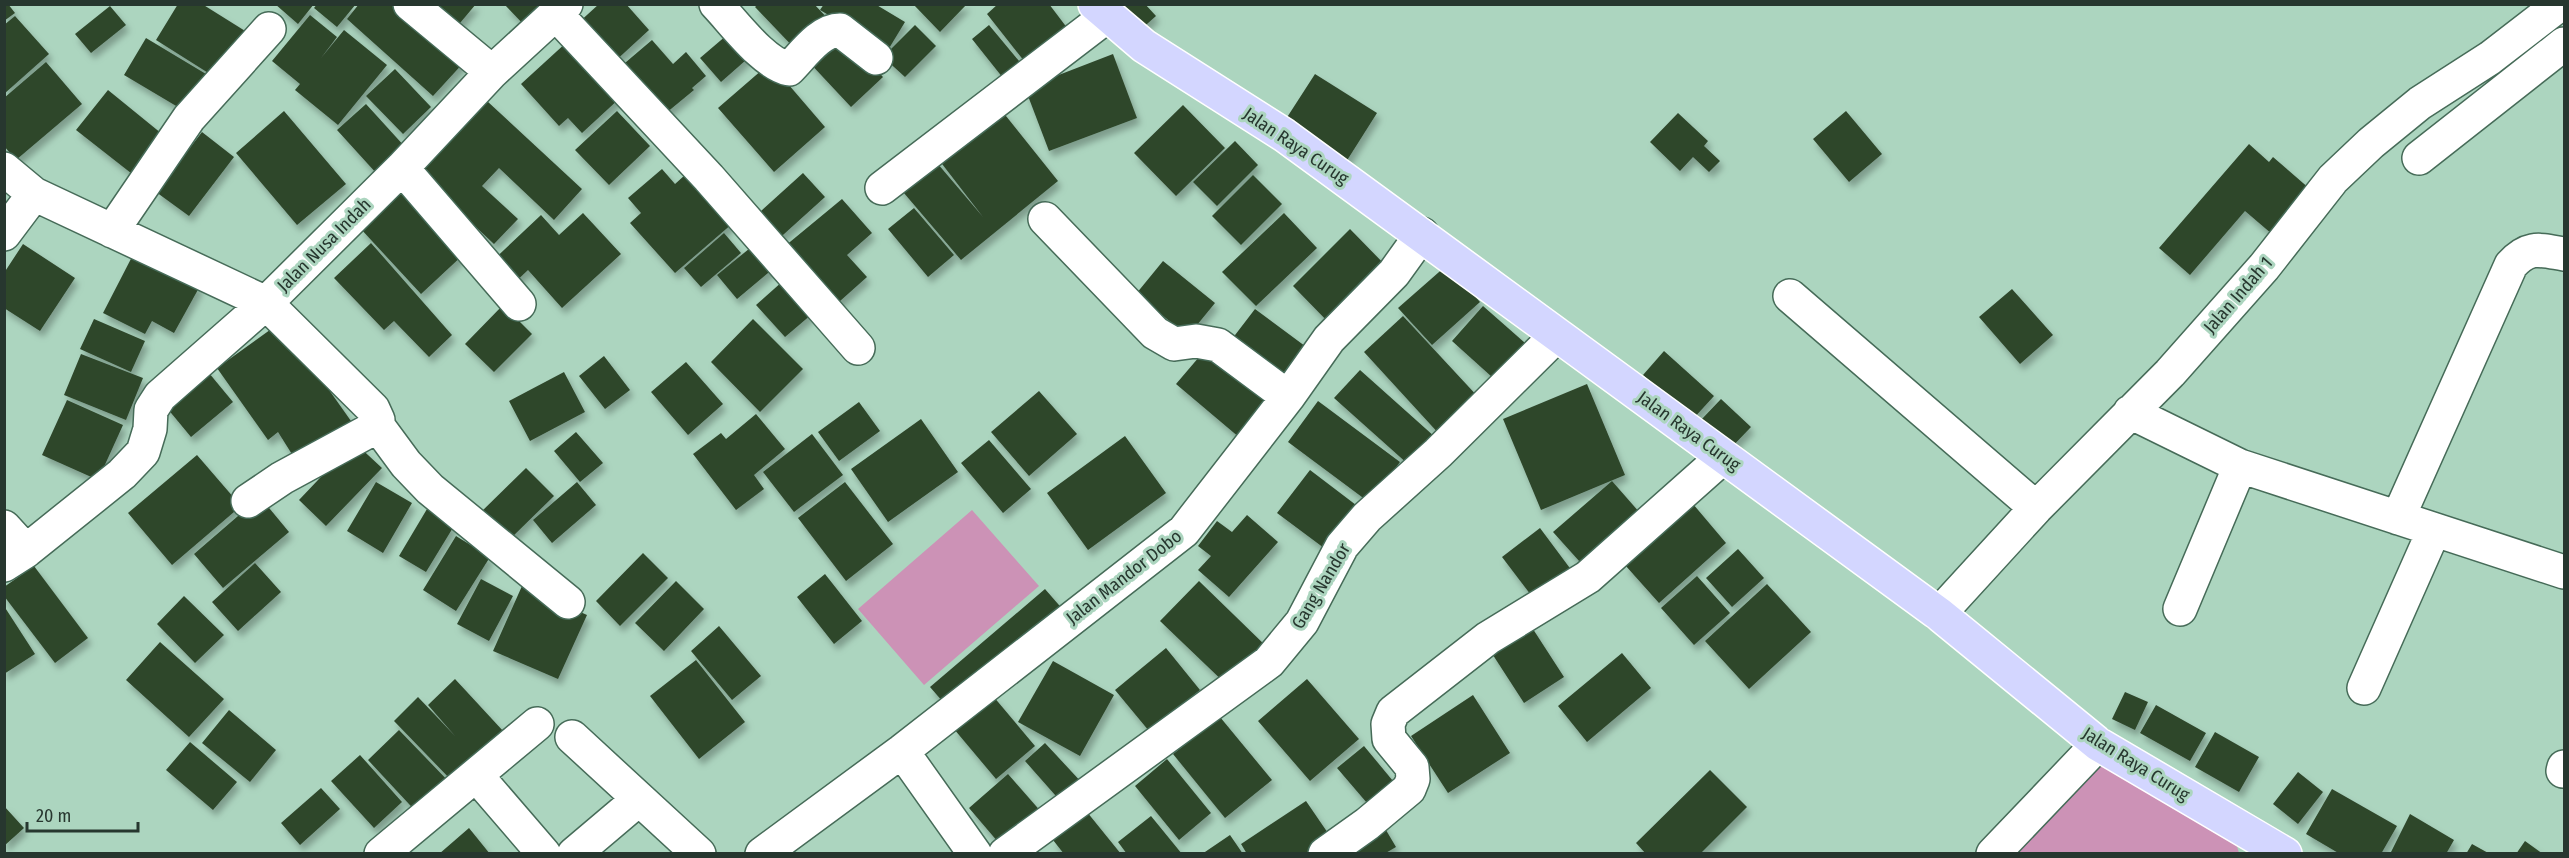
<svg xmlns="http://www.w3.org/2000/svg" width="2569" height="858" font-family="'Fira Sans Condensed',sans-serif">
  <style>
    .green { fill: #cc92b6 }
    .building { fill: #2f462c; filter: url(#shadow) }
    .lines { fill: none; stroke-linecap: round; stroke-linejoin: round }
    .minor-casing { stroke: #466b58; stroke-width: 36 }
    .major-casing { stroke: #fff; stroke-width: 36 }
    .minor { stroke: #fff; stroke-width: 33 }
    .major { stroke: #d3d6ff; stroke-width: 33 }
    .labels { text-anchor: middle; stroke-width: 6; stroke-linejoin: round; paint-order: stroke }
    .street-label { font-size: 18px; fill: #27372f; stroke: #acd5bf }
  </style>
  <defs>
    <filter id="shadow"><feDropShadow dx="3.5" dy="6" stdDeviation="3" flood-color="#0004"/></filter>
  </defs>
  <rect width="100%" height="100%" fill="#acd5bf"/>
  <!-- green -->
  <path class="green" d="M972,510L1039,586L924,685L858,609Z
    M2114,734L2229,819L2239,853L1998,854Z"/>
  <!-- building -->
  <path class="building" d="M4,4H8L15,13L4,21Z
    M178,4H202L250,34L221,81L156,40Z
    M275,4H314L298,24Z
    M317,4H356L337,27L314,8Z
    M359,4H403L466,60L433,96L347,19Z
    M427,4H476L455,29Z
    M504,4H549L526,27Z
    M599,4H626L649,30L612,64L576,25Z
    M758,4H814L831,22L799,53L755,7Z
    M824,4H875L905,22L888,50L820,10Z
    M913,4H967L940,32Z
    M998,4H1049L1074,37L1032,71L987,14Z
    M1113,4H1145L1156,16L1138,32Z
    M110,6L126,25L91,53L75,34Z
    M310,15L337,37L321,58L344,30L387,65L338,125L295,90L300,84L272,61Z
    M15,16L49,54L4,94V25Z
    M915,25L936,46L905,77L883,57Z
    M989,25L1029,73L1011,88L972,39Z
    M734,29L754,53L721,82L700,58Z
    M839,30L883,77L851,107L807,60Z
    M146,38L211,77L188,113L124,75Z
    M652,40L673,64L686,52L706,76L692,88L694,90L660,118L619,68Z
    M568,41L620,98L582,133L568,118L559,126L521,84Z
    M1113,54L1137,118L1049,151L1025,88Z
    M46,62L82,104L16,160L4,146V98Z
    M770,63L825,127L774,172L718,108Z
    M395,69L431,107L403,134L366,96Z
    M1315,74L1377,113L1346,162L1284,122Z
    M108,90L167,138L136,177L76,130Z
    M487,101L582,189L554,220L499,168L482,186L518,219L494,244L418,173Z
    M366,104L406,148L377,174L337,130Z
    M1183,105L1225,148L1176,196L1134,153Z
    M284,111L346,184L297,225L236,153Z
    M617,111L650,146L609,185L575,150Z
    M1002,111L1058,181L961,260L898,186L932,157L983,217L939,160Z
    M1846,111L1882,154L1849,182L1813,139Z
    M1678,113L1708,141L1704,146L1720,161L1709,172L1693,157L1680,171L1650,142Z
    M202,132L234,157L189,216L156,192Z
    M1235,141L1258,165L1217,206L1193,182Z
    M2249,144L2269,162L2273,157L2318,196L2279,240L2245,211L2190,275L2159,248Z
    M695,166L740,217L675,273L630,223L641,213L628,198L662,169L675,184Z
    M803,173L825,197L773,244L751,220Z
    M1253,175L1282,204L1241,245L1212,216Z
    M403,188L464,254L421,294L360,228Z
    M842,199L872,233L847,255L867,277L830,310L779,251Z
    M914,208L954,255L928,277L888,229Z
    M583,213L621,254L562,308L528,270L509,288L488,265L541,215L559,235Z
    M1284,213L1317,248L1256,306L1222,272Z
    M1350,229L1391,271L1333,327L1293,286Z
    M724,233L741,253L701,287L684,268Z
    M371,243L452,335L429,357L394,321L384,330L334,278Z
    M23,244L75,278L40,331L4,308V273Z
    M755,244L774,268L737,299L717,275Z
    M135,251L200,286L174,333L152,321L145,334L103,313Z
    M1163,261L1215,303L1188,336L1136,294Z
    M1447,265L1480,302L1432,345L1398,308Z
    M783,281L812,314L785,337L756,305Z
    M2012,289L2053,335L2020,364L1979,317Z
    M503,305L532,334L494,372L465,344Z
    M1483,306L1534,351L1502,386L1452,341Z
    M1255,309L1313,352L1290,383L1232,339Z
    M1403,316L1480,399L1441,436L1364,352Z
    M94,319L145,341L131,372L80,349Z
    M753,319L803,369L760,412L711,362Z
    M281,322L351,421L295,459L278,432L268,440L217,368Z
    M1211,343L1275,396L1240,438L1176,384Z
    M1664,351L1714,396L1693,419L1643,375Z
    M81,354L143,378L126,420L64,395Z
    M604,356L630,390L605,409L579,376Z
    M686,362L723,404L688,435L651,392Z
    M204,367L233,402L191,437L162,402Z
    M1360,370L1435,437L1409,465L1334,398Z
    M564,372L585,412L530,441L509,401Z
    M1587,384L1625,475L1541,510L1503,419Z
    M1039,391L1077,434L1029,476L991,432Z
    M1721,399L1751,427L1729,450L1700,421Z
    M67,400L123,425L98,480L42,455Z
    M1318,401L1400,462L1370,503L1288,442Z
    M859,402L880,431L839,461L818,432Z
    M756,414L785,449L754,475L764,489L736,510L693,454L721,433L726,439Z
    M921,419L958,472L888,522L851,469Z
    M576,432L603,463L580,482L554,451Z
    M812,434L843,475L794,512L763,472Z
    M1125,436L1166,493L1088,550L1047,493Z
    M989,440L1031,489L1003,513L961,463Z
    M354,442L382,468L326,526L299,500Z
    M197,455L241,506L172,565L128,513Z
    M526,468L554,496L506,543L478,515Z
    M1310,470L1356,505L1324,548L1277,513Z
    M1612,481L1647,521L1589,572L1553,532Z
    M376,482L412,503L383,553L347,531Z
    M577,482L596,505L552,543L533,520Z
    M845,482L893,544L846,581L798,518Z
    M260,497L289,532L223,588L194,554Z
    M1693,504L1726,543L1659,603L1625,565Z
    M427,509L454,526L426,572L399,556Z
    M1247,515L1278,542L1229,597L1198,570L1211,556L1198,546L1217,521L1232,532Z
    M1540,528L1575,575L1537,603L1502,557Z
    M456,536L490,557L456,611L423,590Z
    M1738,549L1764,578L1732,607L1706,578Z
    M643,553L668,578L620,626L596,601Z
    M255,563L281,592L238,631L212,602Z
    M34,566L88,638L55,663L4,596V587Z
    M825,574L862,621L834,644L797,597Z
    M1697,576L1730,613L1694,645L1661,608Z
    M481,579L513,596L489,641L457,624Z
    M676,581L704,609L664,651L635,623Z
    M1199,581L1268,648L1230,688L1160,621Z
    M1767,584L1811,632L1749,689L1705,641Z
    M522,586L587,615L558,679L493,651Z
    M1045,589L1065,612L950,710L930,687Z
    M184,596L224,635L195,663L157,624Z
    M4,606L35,654L4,674Z
    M719,626L761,676L732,700L691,651Z
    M1531,626L1564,677L1524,703L1491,652Z
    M160,642L224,699L189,737L126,680Z
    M1166,648L1200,690L1149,731L1115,690Z
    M1622,653L1651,688L1587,742L1558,706Z
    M696,660L745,722L699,759L650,696Z
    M1053,661L1114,695L1080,756L1018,722Z
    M455,679L504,732L453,782L394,721L418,697L455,736L428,705Z
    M1307,679L1359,739L1310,781L1258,721Z
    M2125,692L2148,702L2135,730L2112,719Z
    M1473,695L1510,753L1448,793L1411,736Z
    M993,696L1035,746L996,779L954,729Z
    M2156,705L2206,733L2190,761L2140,733Z
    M229,710L276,750L250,782L202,743Z
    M1220,717L1272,780L1225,818L1173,754Z
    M399,730L454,787L422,818L368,760Z
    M2215,732L2259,757L2239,792L2195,767Z
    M190,742L237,782L213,810L166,770Z
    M1045,743L1084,785L1063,804L1025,761Z
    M1364,746L1393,781L1367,803L1337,768Z
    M360,755L402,802L374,828L331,781Z
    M1167,759L1211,813L1179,840L1135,786Z
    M1710,770L1747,807L1700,854H1646L1636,843Z
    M2298,772L2323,792L2298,824L2273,804Z
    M1008,774L1043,814L1004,849L969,808Z
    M321,788L340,809L300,845L281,823Z
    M2332,789L2397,826L2381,854H2340L2306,834Z
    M1306,801L1332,839L1310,854H1247L1241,844Z
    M4,806L24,828L4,846Z
    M1087,812L1121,854H1064L1053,840Z
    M2410,814L2454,840L2446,854H2390Z
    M1151,816L1182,854H1127L1118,842Z
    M1380,820L1396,847L1384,854H1346Z
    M469,828L490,854H439Z
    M1230,835L1243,854H1202Z
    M2525,841L2543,854H2516Z
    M2472,844L2490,854H2466Z"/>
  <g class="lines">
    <!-- minor casing -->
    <g class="minor-casing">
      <path id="minor" d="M410,4L492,72
        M716,4C735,24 763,63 789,69C803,55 820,30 840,30L876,58
        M556,14L709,178L858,348
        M2419,158L2564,44
        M402,168L519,304
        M4,169L34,194L266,303L402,168L492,72L566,4
        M882,188L1107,16
        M1045,219L1155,333L1174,344L1196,341L1218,345L1288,397
        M112,231L189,118L269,29
        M4,234L34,194
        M1790,296L2036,508
        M2130,412L2240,466L2564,572
        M378,426L406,464L430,489L568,602
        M2398,518L2511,265C2529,245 2540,250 2564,254
        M4,527L26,551
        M4,565L26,551L122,474L143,452L150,429L151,410L160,396L266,303L373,409L378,420V426L282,478L248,501
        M2180,609L2240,466
        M1939,614L2036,508L2170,373L2264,267L2333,179L2371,143L2420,103L2490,58L2560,4
        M2364,688L2434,530
        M572,737L699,854
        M902,751L975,854
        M2563,771L2564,767
        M476,775L544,854
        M381,854L537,724
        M574,854L639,799
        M762,854L902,751L1184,531L1288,397L1329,339L1394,273L1422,234
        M1005,854L1269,662L1302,622L1342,546L1367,517L1438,453L1557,335
        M1325,854L1367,824L1409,789L1413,779L1412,767L1389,739L1388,724L1393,712L1488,638L1588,577L1723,457
        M1993,854L2098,744"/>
    </g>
    <!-- major casing -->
    <g class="major-casing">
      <path id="major" d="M1095,4L1144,46L1284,135L1939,614L2098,744L2285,854"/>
    </g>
    <!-- minor -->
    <use href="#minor" class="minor"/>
    <!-- major -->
    <use href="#major" class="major"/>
  </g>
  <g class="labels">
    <!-- street labels -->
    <g class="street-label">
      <text transform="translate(1296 146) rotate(34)" y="6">Jalan Raya Curug</text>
      <text transform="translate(324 245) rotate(-45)" y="6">Jalan Nusa Indah</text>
      <text transform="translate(2238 295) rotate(-49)" y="6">Jalan Indah 1</text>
      <text transform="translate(1689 431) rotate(36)" y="6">Jalan Raya Curug</text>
      <text transform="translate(1124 577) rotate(-38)" y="6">Jalan Mandor Dobo</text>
      <text transform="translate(1321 586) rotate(-59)" y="6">Gang Nandor</text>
      <text transform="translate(2136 764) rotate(32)" y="6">Jalan Raya Curug</text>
    </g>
  </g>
  <!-- border -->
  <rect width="2569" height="858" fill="none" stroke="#27372f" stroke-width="12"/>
  <!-- scale -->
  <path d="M27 822v9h111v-9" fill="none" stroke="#27372f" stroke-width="3"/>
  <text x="36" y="822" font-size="18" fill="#27372f" stroke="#acd5bf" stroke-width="4.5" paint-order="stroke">20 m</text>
</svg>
